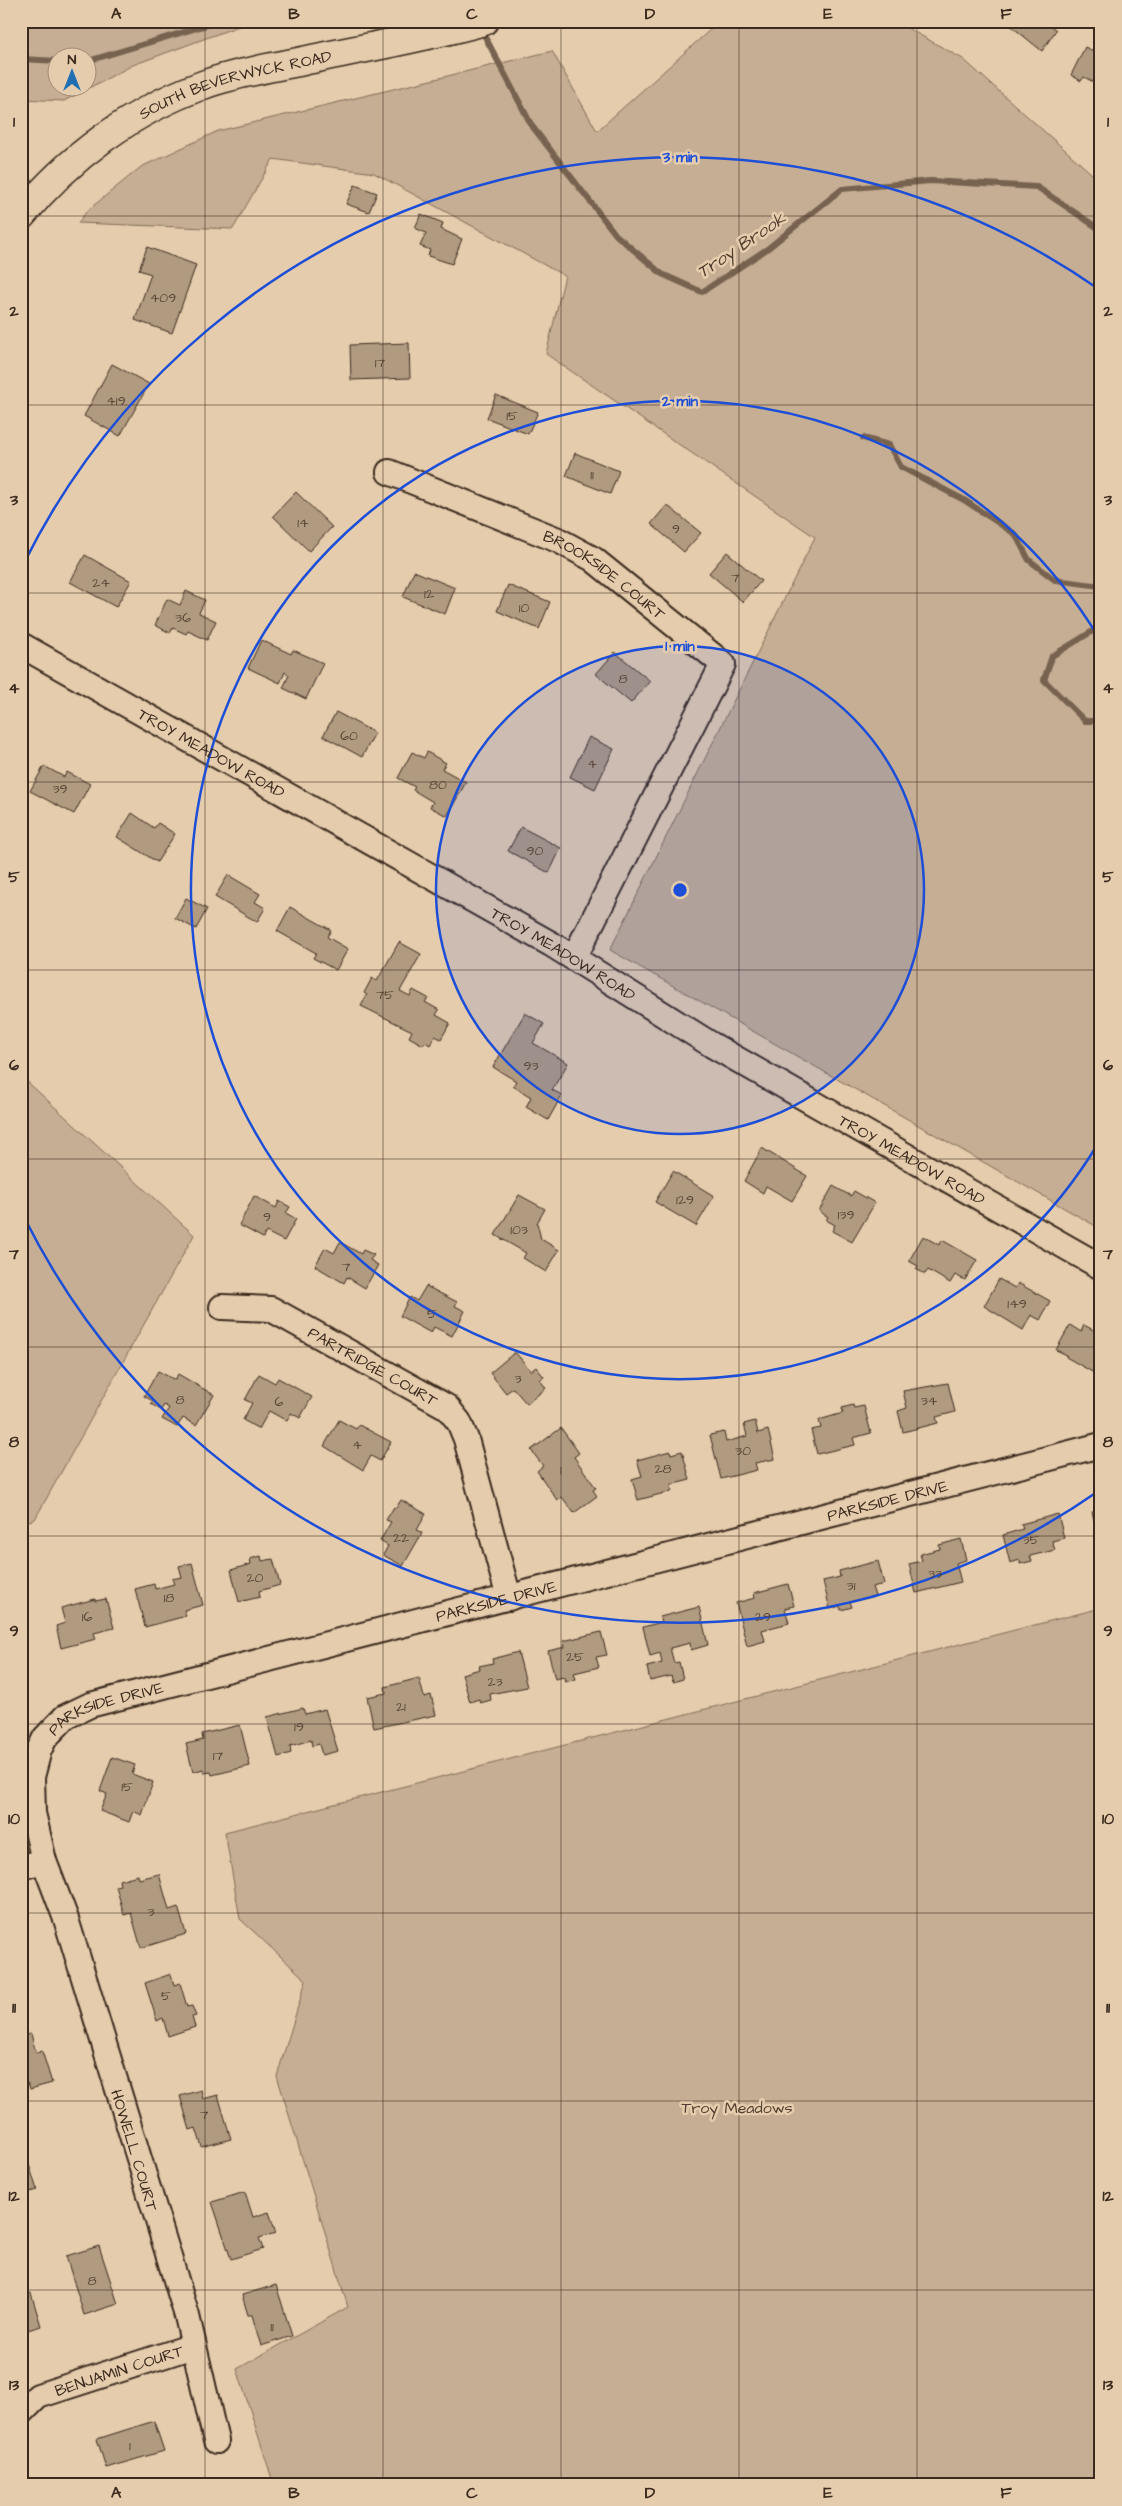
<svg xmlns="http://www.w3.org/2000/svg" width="1122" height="2506" font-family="'Architects Daughter',sans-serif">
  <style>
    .green { fill: #c5ae93; stroke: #806c58; fill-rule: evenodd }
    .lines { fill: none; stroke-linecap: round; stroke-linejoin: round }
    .stream { stroke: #766250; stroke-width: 6 }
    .building { fill: #b09a80; stroke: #3b2a1e }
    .minor-casing { stroke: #3b2a1e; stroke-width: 28 }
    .secondary-casing { stroke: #3b2a1e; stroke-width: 31 }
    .minor { stroke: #e4ccad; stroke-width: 24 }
    .secondary { stroke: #e4ccad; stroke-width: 28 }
    .grid { fill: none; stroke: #3b2a1e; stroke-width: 1; stroke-opacity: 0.55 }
    .ring { fill: none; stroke: #1d4ed8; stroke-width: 2.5 }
    .labels { text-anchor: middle; stroke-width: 5; stroke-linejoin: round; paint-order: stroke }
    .number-label { font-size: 14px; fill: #584636 }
    .street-label { font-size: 16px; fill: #3b2a1e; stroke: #e4ccad }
    .park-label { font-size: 16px; fill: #503e30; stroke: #e4ccad }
    .water-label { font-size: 18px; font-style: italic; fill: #4f3d2f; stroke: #e4ccad }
    .centre { fill: #1d4ed8; stroke: #e4ccad; stroke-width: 2.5 }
    .ring-label { font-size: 15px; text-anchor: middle; font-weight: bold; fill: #1d4ed8; stroke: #e4ccad; stroke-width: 5; stroke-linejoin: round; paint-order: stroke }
    .neatline { fill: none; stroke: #3b2a1e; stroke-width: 2 }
    .grid-label { font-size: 16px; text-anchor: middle; font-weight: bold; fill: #3b2a1e }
  </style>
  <rect width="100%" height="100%" fill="#e4ccad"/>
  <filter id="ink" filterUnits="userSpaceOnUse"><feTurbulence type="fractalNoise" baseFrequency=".02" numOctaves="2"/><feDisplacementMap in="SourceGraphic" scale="10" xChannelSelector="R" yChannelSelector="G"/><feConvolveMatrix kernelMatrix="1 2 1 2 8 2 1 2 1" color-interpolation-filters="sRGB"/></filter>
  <g filter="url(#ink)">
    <!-- green -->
    <path class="green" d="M21,21H265L239,26L133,65L64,101L21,99ZM58,58H88V88H58Z
      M720,21H895L963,59L1101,182V1229L610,950L815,537L546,354L565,276L374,173L273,159L233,229L78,223L87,211L141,167L218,131L552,51L597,131Z
      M21,1076L194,1235L35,1519L21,1524Z
      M1101,1608V2485H274L237,2369L348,2307L277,2076L306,1980L240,1919L225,1832Z"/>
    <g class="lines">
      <!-- stream -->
      <path class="stream" d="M481,29L532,126L616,235L662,274L702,292L767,249L842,189L930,181L1037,187L1101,230
        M21,59L58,61
        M88,61L220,21
        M863,438L889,445L901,467L964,500L1015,534L1029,560L1055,580L1101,586
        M1101,626L1052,656L1044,680L1085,721H1101"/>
    </g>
    <!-- building -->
    <path class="building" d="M1005,21H1046L1056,30L1042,51Z
      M1085,47L1101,55V86L1084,77L1081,81L1071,75Z
      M355,185L377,193L369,212L346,204Z
      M421,214L443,223L441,229L462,239L452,264L428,256L430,250L420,246L426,233L415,228Z
      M147,247L196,265L172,333L135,320L151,274L139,270Z
      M409,343L410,378L351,380L350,345Z
      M112,364L149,384L120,436L84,416Z
      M496,395L538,412L528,434L487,418Z
      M575,453L619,471L610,494L566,476Z
      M296,492L332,527L309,551L273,516Z
      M667,505L701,533L684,552L651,524Z
      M727,552L761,581L743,602L709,573Z
      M85,555L131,581L116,607L70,582Z
      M414,571L455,588L445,614L403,597Z
      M508,585L550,602L539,629L497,611Z
      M186,591L205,600L199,613L216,621L207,640L188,631L186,634L173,628L170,633L155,625L167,599L180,605Z
      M261,640L291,654L293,650L323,663L306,699L283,688L289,675L285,672L280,683L248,668Z
      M615,652L650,681L631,703L596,674Z
      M336,712L375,733L362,757L323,736Z
      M589,737L614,749L595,789L570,777Z
      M412,752L424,758L427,752L446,763L442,769L466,782L447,816L430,807L433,802L413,790L415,787L398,778Z
      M44,766L64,777L67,772L90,784L74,814L30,791Z
      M132,813L154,828L158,823L175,834L157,862L117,837Z
      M521,827L561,848L549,873L508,851Z
      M228,875L260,894L255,902L265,908L257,922L215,897Z
      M186,898L207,909L196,929L175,918Z
      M290,907L331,930L327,937L348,949L336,970L313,958L316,953L277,931Z
      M399,942L421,954L400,991L410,996L413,990L428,998L425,1002L439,1010L436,1015L450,1023L441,1039L435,1036L430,1045L425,1042L423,1045L409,1037L412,1031L361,1006L367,995L364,993L372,978L377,981Z
      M525,1013L544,1024L533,1043L568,1063L552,1090L562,1095L548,1120L526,1107L531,1097L513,1086L516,1081L493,1067Z
      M762,1148L807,1176L792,1201L766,1186L763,1193L744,1181Z
      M673,1171L714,1196L696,1226L655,1202Z
      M833,1186L851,1196L854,1191L875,1203L852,1242L832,1231L835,1225L826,1220L828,1217L819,1211Z
      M519,1195L545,1209L537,1223L541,1239L559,1250L546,1272L523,1258L526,1253L495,1235Z
      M254,1196L276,1208L279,1201L290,1207L286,1213L296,1219L284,1241L266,1232L263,1238L239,1225Z
      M923,1236L939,1245L942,1240L977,1260L965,1280L955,1275L950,1283L928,1270L925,1274L916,1269L918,1266L909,1261Z
      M340,1242L361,1254L363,1250L374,1255L370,1260L378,1265L365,1288L347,1277L344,1283L315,1266L325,1248L334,1253Z
      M999,1279L1015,1288L1018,1283L1050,1301L1040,1320L1031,1315L1023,1330L984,1306Z
      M426,1286L457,1302L455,1306L465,1311L452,1336L434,1327L431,1333L400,1316L410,1297L417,1301Z
      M1070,1325L1081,1332L1084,1325L1101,1334V1377L1066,1357L1067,1355L1056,1350Z
      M515,1352L531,1371L536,1367L544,1377L540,1380L546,1388L527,1404L513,1388L506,1393L490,1373Z
      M158,1371L175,1380L178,1374L214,1395L196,1425L183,1418L177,1427L162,1419L169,1408L164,1405L161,1410L151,1404L153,1401L144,1396Z
      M259,1374L275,1383L278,1378L312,1397L300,1418L291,1413L287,1421L269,1411L259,1429L243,1420L252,1403L245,1400Z
      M948,1383L955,1412L936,1417L938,1423L903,1432L898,1411L907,1408L903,1391Z
      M853,1405L854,1408L864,1406L871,1433L853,1438L855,1445L817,1454L811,1430L821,1428L819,1420L843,1413L842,1408Z
      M339,1420L356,1429L359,1425L391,1442L380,1461L371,1456L363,1470L324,1446Z
      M755,1421L758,1433L768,1430L775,1459L755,1463L757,1470L721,1479L710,1435L724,1432L726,1442L747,1436L744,1424Z
      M561,1428L579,1453L574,1457L596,1488L593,1490L597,1496L574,1513L562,1497L557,1500L537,1471L543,1466L531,1450Z
      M670,1451L671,1454L682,1451L690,1480L670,1485L672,1491L638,1500L632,1479L642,1476L637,1460Z
      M401,1500L426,1514L417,1530L422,1533L403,1566L383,1555L388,1546L380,1541L391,1522L386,1520L394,1507L396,1508Z
      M1101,1510V1540H1099L1092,1512Z
      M1058,1514L1064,1538L1052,1541L1055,1550L1030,1556L1032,1561L1020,1564V1560L1010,1563L1003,1535L1023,1529L1021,1524Z
      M961,1539L966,1560L956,1563L961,1582L916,1593L909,1564L922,1561L920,1554L940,1549L939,1545Z
      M261,1556L262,1561L273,1559L280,1585L259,1591L260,1597L239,1602L231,1570L251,1564L250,1559Z
      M878,1561L884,1584L872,1587L875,1596L850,1602L852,1607L841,1610L840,1606L830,1609L823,1581L840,1577L839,1571Z
      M192,1563L203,1605L184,1610L186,1616L145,1627L135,1589L154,1584L155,1589L174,1584L172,1579L182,1577L179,1566Z
      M788,1584L794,1606L785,1608L789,1623L762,1630L765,1641L747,1646L736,1603L755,1598L754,1593Z
      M95,1599V1601L106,1599L114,1628L94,1633L96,1639L61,1648L56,1626L65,1623L61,1608Z
      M699,1607L708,1645L691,1650L690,1643L670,1648L674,1663L679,1662L683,1679L673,1682L671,1676L650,1681L647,1667L662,1663L660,1653L650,1656L643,1627L662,1622L660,1617Z
      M601,1632L607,1655L596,1657L599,1667L574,1673L576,1679L565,1682L564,1677L555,1679L548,1651L565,1647L563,1641Z
      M518,1652L527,1687L490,1694L491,1700L480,1703L479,1699L470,1702L462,1674L480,1669L479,1666L493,1663L492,1659Z
      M419,1678L424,1697L431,1695L436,1715L374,1728L367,1697L386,1693L385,1687Z
      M303,1708L305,1714L325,1709L338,1751L322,1755L319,1744L312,1746L311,1740L290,1746L291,1753L278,1757L267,1717Z
      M240,1725L250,1766L212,1775L211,1772L204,1773L203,1769L193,1772L186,1744L203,1740L202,1734Z
      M112,1757L135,1765L132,1774L153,1782L142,1815L133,1811L129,1822L100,1811L107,1794L100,1791Z
      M159,1874L169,1910L178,1907L186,1934L141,1948L131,1913L124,1915L116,1886L120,1885L119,1880L138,1875L139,1879Z
      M171,1974L174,1985L180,1983L187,2007L192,2006L196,2016L192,2017L195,2027L168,2036L163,2018L157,2021L145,1983Z
      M31,2034L36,2053L42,2051L52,2083L30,2089L28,2083L21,2086V2036Z
      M201,2090L203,2099L218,2095L231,2139L202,2147L196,2128L190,2130L180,2096Z
      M26,2155L37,2190L21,2194V2157Z
      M245,2192L253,2217L269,2212L276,2233L259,2238L263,2249L231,2259L212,2202Z
      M99,2246L118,2304L84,2315L66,2256Z
      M276,2285L292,2336L261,2346L252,2315H248L242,2295Z
      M31,2293L41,2326L21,2332V2296Z
      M154,2421L164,2451L106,2468L97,2439Z"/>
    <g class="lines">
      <!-- minor casing -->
      <g class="minor-casing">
        <g id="minor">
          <path id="s1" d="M389,472L558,540L593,559L723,664L574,958"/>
          <path id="s2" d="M21,645L551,944L712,1045L1101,1267"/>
          <path id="s3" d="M222,1307L271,1309L447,1407L459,1422L466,1439L509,1598"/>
          <path d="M21,1867L44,1861"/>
          <path id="s4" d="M21,2413L38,2396L193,2346"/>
          <path id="s5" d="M216,2441L187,2316L66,1919L44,1861L33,1813L32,1777L39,1750L45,1738L65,1717L90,1705L1101,1445"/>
        </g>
      </g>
      <!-- secondary casing -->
      <g class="secondary-casing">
        <g id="secondary">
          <path id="s6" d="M21,216C69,157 132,111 203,85C235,73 270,68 303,61C363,48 424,38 484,21"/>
        </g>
      </g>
      <!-- minor -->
      <use href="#minor" class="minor"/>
      <!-- secondary -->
      <use href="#secondary" class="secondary"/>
    </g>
  </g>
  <!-- grid -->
  <path class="grid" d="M205,21V2485M383,21V2485M561,21V2485M739,21V2485M917,21V2485M21,216H1101M21,405H1101M21,593H1101M21,782H1101M21,970H1101M21,1159H1101M21,1347H1101M21,1536H1101M21,1724H1101M21,1913H1101M21,2101H1101M21,2290H1101"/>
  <!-- distance rings -->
  <circle cx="680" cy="890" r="244" fill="#1d4ed8" fill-opacity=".12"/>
  <g class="ring">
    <circle cx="680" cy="890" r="244"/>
    <path d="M1099 1142A489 489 0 1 1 1099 638"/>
    <path d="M1100 1490A733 733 0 0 1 24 1217M24 563A733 733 0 0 1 1100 290"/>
  </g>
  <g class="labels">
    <!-- number labels -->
    <g class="number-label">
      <text x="163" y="302">409</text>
      <text x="380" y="367">17</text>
      <text x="116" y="405">419</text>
      <text x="512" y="420">15</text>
      <text x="592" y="479">11</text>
      <text x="303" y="527">14</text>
      <text x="676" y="533">9</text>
      <text x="735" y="582">7</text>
      <text x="101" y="587">24</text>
      <text x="429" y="598">12</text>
      <text x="524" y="612">10</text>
      <text x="183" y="622">36</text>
      <text x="623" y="683">8</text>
      <text x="349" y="740">60</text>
      <text x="592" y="768">4</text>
      <text x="438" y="789">80</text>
      <text x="60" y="793">39</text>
      <text x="535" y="855">90</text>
      <text x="385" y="999">75</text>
      <text x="531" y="1070">93</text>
      <text x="685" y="1204">129</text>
      <text x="846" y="1219">139</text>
      <text x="267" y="1221">9</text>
      <text x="519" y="1234">103</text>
      <text x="346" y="1271">7</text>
      <text x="1017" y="1308">149</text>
      <text x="432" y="1318">5</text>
      <text x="518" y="1383">3</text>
      <text x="180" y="1404">8</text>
      <text x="929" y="1405">34</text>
      <text x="279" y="1406">6</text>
      <text x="357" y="1449">4</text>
      <text x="743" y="1455">30</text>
      <text x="663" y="1473">28</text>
      <text x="561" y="1474">1</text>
      <text x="401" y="1542">22</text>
      <text x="1031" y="1544">35</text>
      <text x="935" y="1578">33</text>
      <text x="255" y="1582">20</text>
      <text x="851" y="1590">31</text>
      <text x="169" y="1602">18</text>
      <text x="87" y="1621">16</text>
      <text x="763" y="1621">29</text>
      <text x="575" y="1661">25</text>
      <text x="495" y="1686">23</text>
      <text x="401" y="1711">21</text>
      <text x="299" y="1731">19</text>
      <text x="218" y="1760">17</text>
      <text x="127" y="1791">15</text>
      <text x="151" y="1916">3</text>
      <text x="166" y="2000">5</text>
      <text x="204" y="2119">7</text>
      <text x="92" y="2285">8</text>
      <text x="272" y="2331">11</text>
      <text x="130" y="2450">1</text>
    </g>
    <!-- street labels -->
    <g class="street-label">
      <text dy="6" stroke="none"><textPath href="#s6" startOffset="258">SOUTH BEVERWYCK ROAD</textPath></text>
      <text dy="6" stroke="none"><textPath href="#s1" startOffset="240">BROOKSIDE COURT</textPath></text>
      <text dy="6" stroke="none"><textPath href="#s2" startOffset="219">TROY MEADOW ROAD</textPath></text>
      <text dy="6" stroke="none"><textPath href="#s2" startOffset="624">TROY MEADOW ROAD</textPath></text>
      <text dy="6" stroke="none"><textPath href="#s2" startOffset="1029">TROY MEADOW ROAD</textPath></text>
      <text dy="6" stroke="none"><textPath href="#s3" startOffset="166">PARTRIDGE COURT</textPath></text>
      <text dy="6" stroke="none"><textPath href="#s5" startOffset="1612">PARKSIDE DRIVE</textPath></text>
      <text dy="6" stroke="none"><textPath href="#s5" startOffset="1208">PARKSIDE DRIVE</textPath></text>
      <text dy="6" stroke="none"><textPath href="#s5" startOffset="802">PARKSIDE DRIVE</textPath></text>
      <text transform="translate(135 2150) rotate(73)" y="6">HOWELL COURT</text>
      <text dy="6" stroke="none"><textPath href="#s4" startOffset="109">BENJAMIN COURT</textPath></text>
    </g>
    <!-- park labels -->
    <g class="park-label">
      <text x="737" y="2113">Troy Meadows</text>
    </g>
    <!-- water labels -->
    <g class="water-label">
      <text transform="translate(741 245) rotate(-34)" y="6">Troy Brook</text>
    </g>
  </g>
  <circle cx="680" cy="890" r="8" class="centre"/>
  <g class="ring-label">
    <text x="680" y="162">3 min</text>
    <text x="680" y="406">2 min</text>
    <text x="680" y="651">1 min</text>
  </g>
  <!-- margin -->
  <rect width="1122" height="2506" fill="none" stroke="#e4ccad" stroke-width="55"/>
  <!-- north arrow -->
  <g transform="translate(72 72)"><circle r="24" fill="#e4ccad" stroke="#a08b74"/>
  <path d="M0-4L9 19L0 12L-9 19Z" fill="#1f6fb2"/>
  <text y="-8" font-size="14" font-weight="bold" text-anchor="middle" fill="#3b2a1e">N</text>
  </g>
  <rect x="28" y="28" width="1066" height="2450" class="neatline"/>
  <g class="grid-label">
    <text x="116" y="19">A</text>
    <text x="294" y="19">B</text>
    <text x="472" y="19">C</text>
    <text x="650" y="19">D</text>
    <text x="828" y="19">E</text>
    <text x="1006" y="19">F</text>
    <text x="14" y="127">1</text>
    <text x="1108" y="127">1</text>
    <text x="14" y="316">2</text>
    <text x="1108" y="316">2</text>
    <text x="14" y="505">3</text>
    <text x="1108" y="505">3</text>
    <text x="14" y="693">4</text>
    <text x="1108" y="693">4</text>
    <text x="14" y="882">5</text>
    <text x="1108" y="882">5</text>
    <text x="14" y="1070">6</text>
    <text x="1108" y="1070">6</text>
    <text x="14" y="1259">7</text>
    <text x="1108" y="1259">7</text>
    <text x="14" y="1447">8</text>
    <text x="1108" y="1447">8</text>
    <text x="14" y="1636">9</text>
    <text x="1108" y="1636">9</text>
    <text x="14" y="1824">10</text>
    <text x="1108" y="1824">10</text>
    <text x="14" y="2013">11</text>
    <text x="1108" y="2013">11</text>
    <text x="14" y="2201">12</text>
    <text x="1108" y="2201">12</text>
    <text x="14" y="2390">13</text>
    <text x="1108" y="2390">13</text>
    <text x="116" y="2498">A</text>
    <text x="294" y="2498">B</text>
    <text x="472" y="2498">C</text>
    <text x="650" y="2498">D</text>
    <text x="828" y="2498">E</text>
    <text x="1006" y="2498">F</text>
  </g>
</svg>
